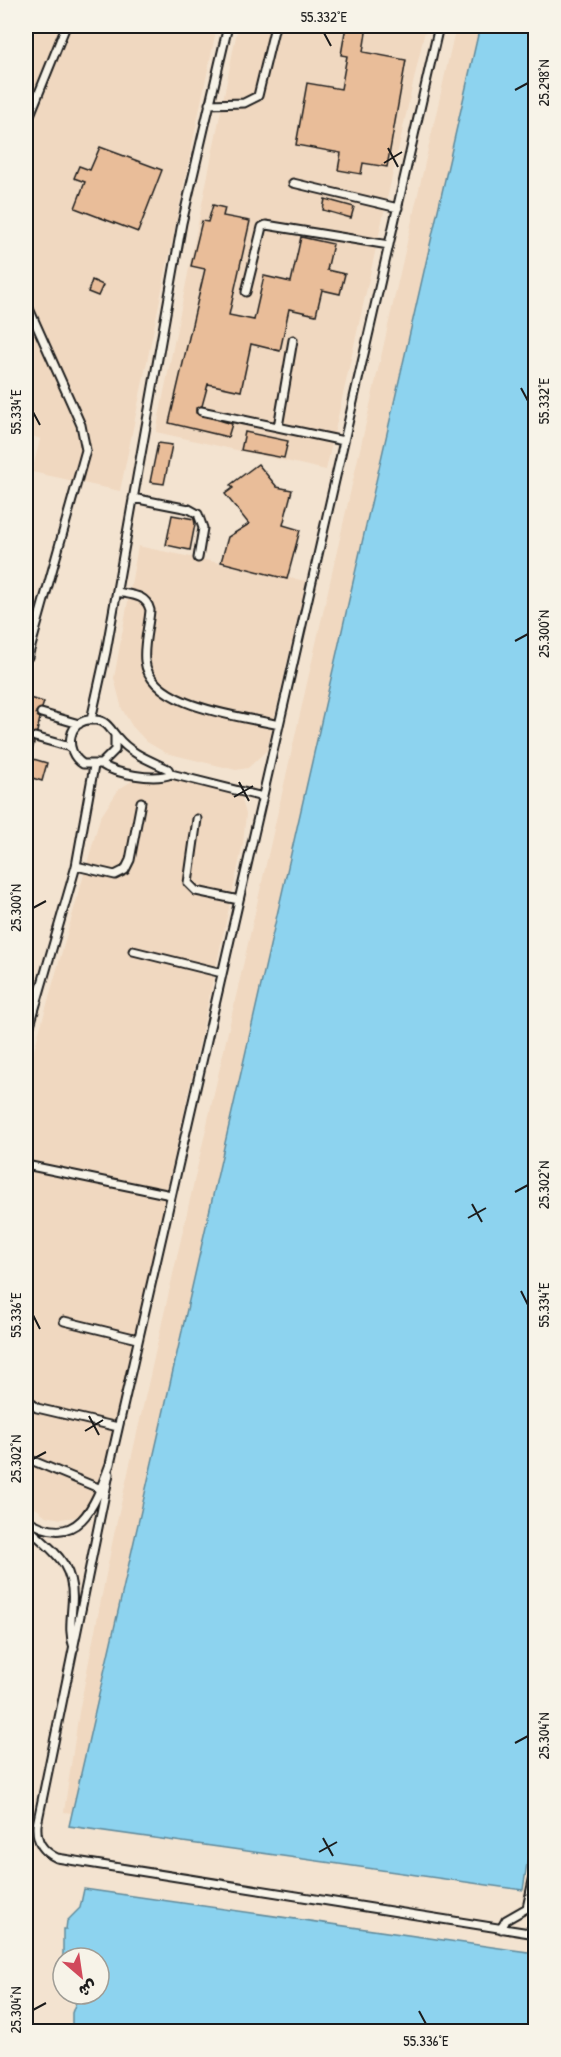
<svg xmlns="http://www.w3.org/2000/svg" width="561" height="2057" font-family="'Patrick Hand','Playpen Sans Arabic',sans-serif">
  <style>
    .built { fill: #f0d8c0 }
    .water { fill: #8dd3ef; stroke: #608a9b; stroke-width: 1.5 }
    .building { fill: #e9bd99; stroke: #1c1c1c; stroke-width: 1.5 }
    .lines { fill: none; stroke-linecap: round; stroke-linejoin: round }
    .service-casing { stroke: #1c1c1c; stroke-width: 11 }
    .service { stroke: #f7f3e8; stroke-width: 7 }
    .ticks { fill: none; stroke: #1c1c1c; stroke-width: 2 }
    .neatline { fill: none; stroke: #1c1c1c; stroke-width: 2 }
    .ticks-label { font-size: 15px; text-anchor: middle; fill: #1c1c1c }
  </style>
  <rect width="100%" height="100%" fill="#f3e3d0"/>
  <filter id="ink" filterUnits="userSpaceOnUse"><feTurbulence type="fractalNoise" baseFrequency=".0167" numOctaves="2"/><feDisplacementMap in="SourceGraphic" scale="12" xChannelSelector="R" yChannelSelector="G"/><feConvolveMatrix kernelMatrix="1 2 1 2 8 2 1 2 1" color-interpolation-filters="sRGB"/></filter>
  <g filter="url(#ink)">
    <!-- built -->
    <path class="built" d="M26,26H217L120,491L32,472L40,439L26,433Z
      M238,26H426L326,470L156,432Z
      M456,26H480L72,1813L64,1812L79,1712L113,1539Z
      M138,546L306,581L267,750L248,768L236,770L166,753L147,742L132,726L122,709L114,678Z
      M160,771L231,788L241,796L246,814L243,844L100,1495L88,1510L75,1517L61,1519L46,1516L26,1501V1078L100,818L119,789L145,773Z"/>
    <!-- water -->
    <path class="water" d="M480,26H536V1804L523,1890L69,1826Z
      M84,1889L535,1953V2031H72V2013L76,2002L72,2001L70,1994H99V1958H63V1965V1929H66L67,1921L80,1908Z"/>
    <!-- building -->
    <path class="building" d="M346,26H367L363,52L406,60L387,167L363,163L361,174L338,170L341,153L296,145L307,83L341,89L347,56L341,55Z
      M100,147L162,170L138,232L75,208L85,182L74,178L79,166L90,170Z
      M325,199L354,207L351,218L323,210Z
      M213,205L225,208L223,216L250,221L229,315L254,320L264,276L291,282L301,237L333,244L327,270L345,274L340,294L322,290L316,315L289,309L280,351L251,344L241,391L208,384L202,406L196,408V413L232,424L228,437L169,423L205,269L191,266L202,221L208,222Z
      M92,280L103,285L98,296L88,292Z
      M245,432L288,441L284,458L241,450Z
      M158,443L172,445L164,484L150,482Z
      M258,464L277,487L292,490L283,525L300,530L287,579L221,562L228,537L249,524L225,494L233,488L230,485Z
      M172,515L194,519L195,524L190,550L166,545Z
      M29,698L44,702L42,708L36,712L40,718L37,732L30,736L34,743L30,758L47,763L42,781L26,776V711Z"/>
    <g class="lines">
      <!-- service casing -->
      <g class="service-casing">
        <path id="service" d="M209,104L244,103L258,96L275,26
          M26,125L66,26
          M293,183L398,208
          M246,292L262,227L266,225L389,245
          M26,302L81,425L86,450L28,657
          M201,411L344,441
          M278,427L293,340
          M133,498L189,509L198,514L203,528L198,558
          M117,592C131,595 146,594 150,610C149,626 143,645 145,661C150,708 242,716 279,725
          M41,713L79,724
          M91,720L106,652L182,223L228,26
          M115,735V750L101,764H83C62,751 68,716 96,720C107,721 110,729 117,737C131,754 149,760 168,769L171,774L263,797
          M35,737L70,747
          M101,764C115,774 155,781 171,774
          M197,819L188,883L196,891L239,900
          M76,866L115,875L125,870L130,860L141,802
          M133,951L222,973
          M26,1039L76,866L94,766
          M26,1165L171,1195
          M64,1321L138,1339
          M26,1392L30,1402L37,1408L118,1427
          M26,1458L101,1489
          M109,1474L37,1825C36,1841 42,1851 57,1858L536,1934
          M26,1519C78,1553 95,1505 110,1464L439,26
          M26,1526C54,1552 76,1564 72,1606C71,1621 69,1634 74,1648
          M501,1929L506,1920L527,1908L536,1867"/>
      </g>
      <!-- service -->
      <use href="#service" class="service"/>
    </g>
  </g>
  <!-- ticks -->
  <path class="ticks" d="M324,33L331,46M515,90L528,83M388,148L398,167M384,163L402,152M521,388L528,401M33,412L40,425M515,641L528,634M239,782L249,801M234,797L253,786M33,908L46,901M515,1192L528,1185M472,1204L482,1222M468,1218L486,1208M521,1291L528,1305M33,1315L40,1329M89,1416L99,1435M85,1431L103,1420M33,1459L46,1452M515,1743L528,1736M323,1838L333,1856M319,1852L337,1842M33,2010L46,2003M419,2011L426,2024"/>
  <!-- margin -->
  <rect width="561" height="2057" fill="none" stroke="#f7f3e8" stroke-width="66"/>
  <!-- north arrow -->
  <g transform="translate(81 1976) rotate(151)"><circle r="28" fill="#f7f3e8" stroke="#9f9d96" stroke-width="1.5"/>
  <path d="M0-4.5L10 22L0 15L-10 22Z" fill="#d1495b"/>
  <text y="-9" font-size="16" font-weight="bold" text-anchor="middle" fill="#1c1c1c">ش</text>
  </g>
  <rect x="33" y="33" width="495" height="1991" class="neatline"/>
  <g class="ticks-label">
    <text x="324" y="22">55.332°E</text>
    <text transform="translate(544 83) rotate(-90)" y="5">25.298°N</text>
    <text transform="translate(544 401) rotate(-90)" y="5">55.332°E</text>
    <text transform="translate(16 412) rotate(-90)" y="5">55.334°E</text>
    <text transform="translate(544 634) rotate(-90)" y="5">25.300°N</text>
    <text transform="translate(16 908) rotate(-90)" y="5">25.300°N</text>
    <text transform="translate(544 1185) rotate(-90)" y="5">25.302°N</text>
    <text transform="translate(544 1305) rotate(-90)" y="5">55.334°E</text>
    <text transform="translate(16 1315) rotate(-90)" y="5">55.336°E</text>
    <text transform="translate(16 1459) rotate(-90)" y="5">25.302°N</text>
    <text transform="translate(544 1736) rotate(-90)" y="5">25.304°N</text>
    <text transform="translate(16 2010) rotate(-90)" y="5">25.304°N</text>
    <text x="426" y="2046">55.336°E</text>
  </g>
</svg>
